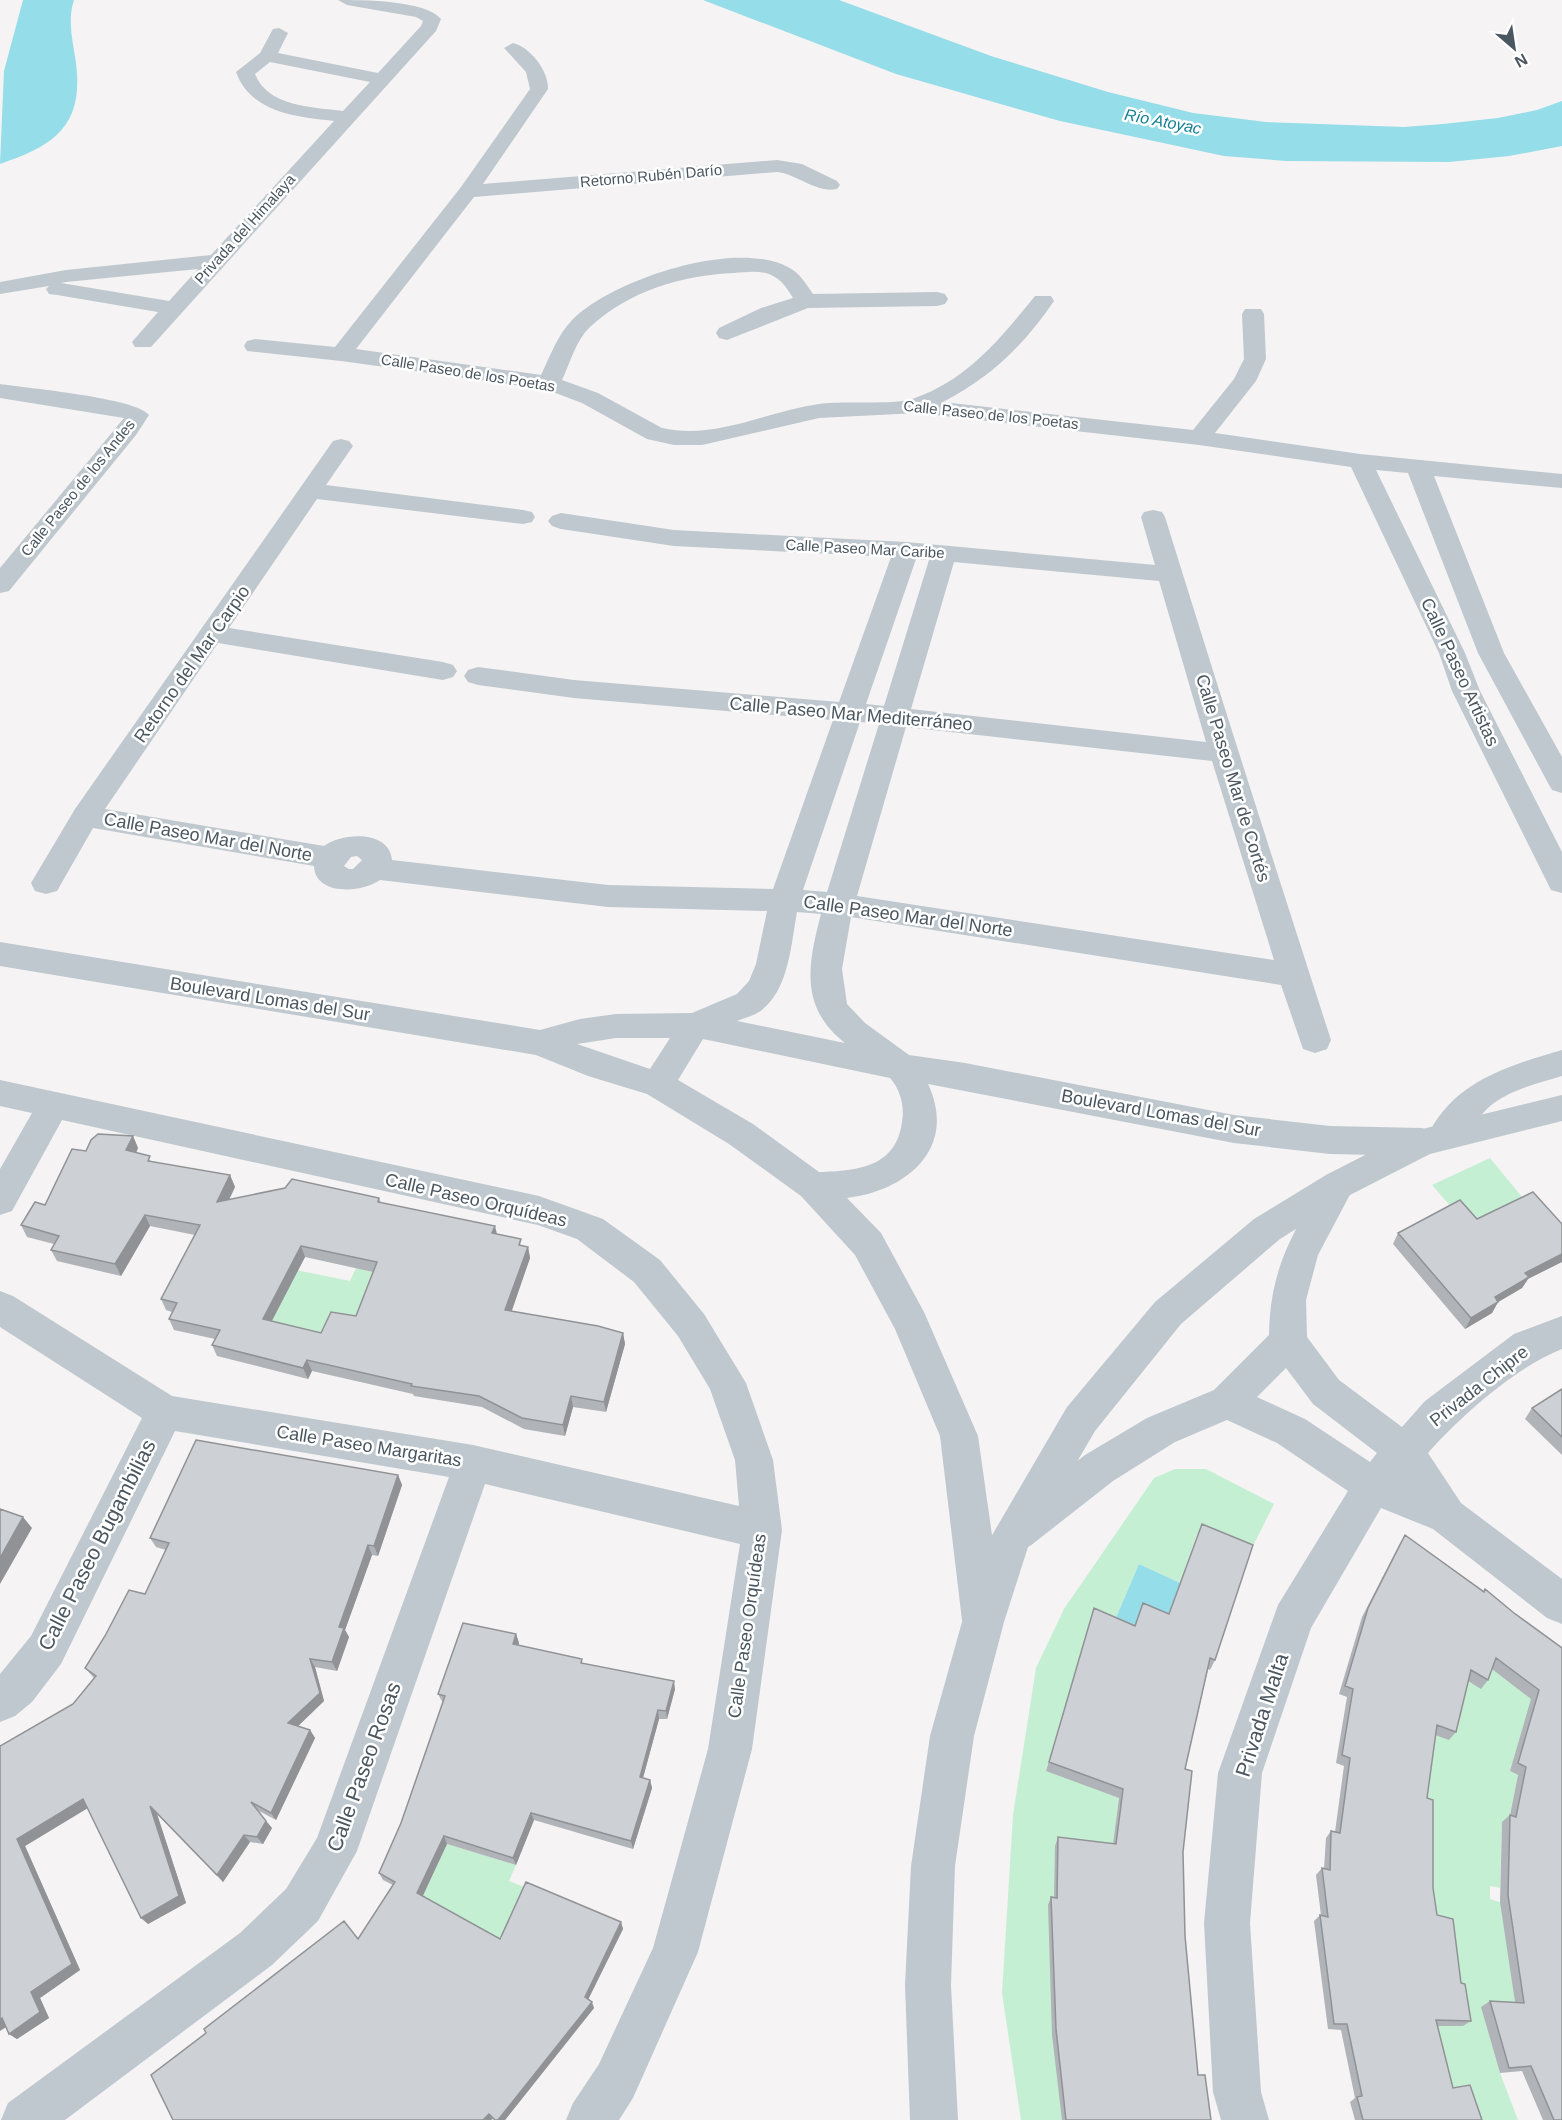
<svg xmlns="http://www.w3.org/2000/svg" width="1562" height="2120" font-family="Helvetica,sans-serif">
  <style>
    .green { fill: #c5efd3 }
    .water { fill: #94dde9 }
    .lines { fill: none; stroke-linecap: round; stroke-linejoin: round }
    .minor { fill: #bfc8ce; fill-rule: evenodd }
    .tertiary { fill: #bfc8ce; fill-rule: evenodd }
    .wall { fill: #b0b3b7; fill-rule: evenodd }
    .shaded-wall { fill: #909295 }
    .building { fill: #cdd0d5; stroke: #909295; stroke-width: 1.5; fill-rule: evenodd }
    .labels { text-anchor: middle; stroke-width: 5; stroke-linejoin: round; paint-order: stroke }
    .far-street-label { font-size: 15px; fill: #4b5760; stroke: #fff }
    .far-water-label { font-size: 16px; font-style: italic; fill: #138094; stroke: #fff }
    .street-label { font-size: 18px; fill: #4b5760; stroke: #fff }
    .near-street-label { font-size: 21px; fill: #4b5760; stroke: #fff }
  </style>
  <rect width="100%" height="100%" fill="#f5f3f3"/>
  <!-- green -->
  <path class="green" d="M1490,1158L1527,1203L1471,1230L1432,1185Z
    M356,1268L386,1275L404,1286L325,1344L267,1330L296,1270L350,1281Z
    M1175,1469H1206L1274,1504L1248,1556L1197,1534L1180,1583L1139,1564L1112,1627L1091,1618L1046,1770L1119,1798L1112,1852L1063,2120H1021L1002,1993L1013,1815L1036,1668L1064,1609L1154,1478Z
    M1507,1621L1550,1714L1524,1725L1510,1771L1518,1775L1508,1824L1502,1823L1500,1888L1490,1886V1899L1502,1903L1516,2009L1482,2008L1500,2073L1518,2120H1472L1448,2092L1428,2026H1463L1430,1922L1388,1715L1463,1679L1481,1688Z
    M447,1844L516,1865L509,1881L529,1889L504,1944L421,1900Z"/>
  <!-- water -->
  <path class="water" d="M23,0H74C67,21 73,42 76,63C84,126 54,146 0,164L4,71Z
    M703,0H839L991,56L1108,92L1193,113L1266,122L1404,127L1443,124L1498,118L1537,110L1562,101V146L1509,156L1449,162L1286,161L1224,156L1060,121L896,74Z
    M1139,1564L1180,1583L1165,1624L1131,1635L1112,1627Z"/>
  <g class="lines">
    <!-- minor -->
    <path class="minor" d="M338,0C362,0 426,0 441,19L436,31L151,347H135L132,342L158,312L57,295L49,294L46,289L49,286L0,294V282L66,270L211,255L334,121C296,117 251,113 236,72L260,53L273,29L279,28L288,33L278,53L378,73L421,26L423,21L416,17L347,5ZM270,62L370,82L343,111C313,107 268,107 255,74ZM198,269L169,301L61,283L66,282Z
      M513,43C530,47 549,71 548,89L483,184L777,160L802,164L837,181L840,185L837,189C818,194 797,174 777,172L474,197L356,349L541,375C550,356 558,334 573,319C614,279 735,239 788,267C800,273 806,284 813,294L937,292L945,294L948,299L945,304L937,306L808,308L727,340L719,338L716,333L719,328L761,308L793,298C787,288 782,280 771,275C761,270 746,272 734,273C682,275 629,291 590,327C576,340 570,363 562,380L598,393L662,428C716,440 767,411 819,404C844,400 894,406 915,398C968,379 1000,339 1035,296H1051L1054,301C1023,346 991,377 943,402L1193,430L1234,379L1244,359L1242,314L1245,309H1261L1264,314L1266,359L1256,381L1215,433L1360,454L1562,474V488L1434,476L1504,653L1562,757V793L1552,790L1548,783L1478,653L1408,473L1376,470L1465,653L1480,691L1562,852V893L1551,890L1547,882L1452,691L1439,653L1351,467L1199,445L918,413L819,418L702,445H674L647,439L582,403L545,389L341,361L247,351L244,346L247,341L255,339L335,347L461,187L530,89L526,72L504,48Z
      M0,384C26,388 137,398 149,415L136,435L9,591L0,593V568L124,418L0,398Z
      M341,439L349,441L353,446L326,485L523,510L532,512L535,517L532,522L523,524L317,499L229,628L443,662L453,665L457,671L453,677L443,680L218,643L105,809L324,846C342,832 390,830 392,860L608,885L773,889L833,720L574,698L478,685L468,682L464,676L468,670L478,667L574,680L839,702L891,557L674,546L561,529L552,526L548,521L552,516L561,513L674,530L906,542L1155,565L1141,517L1144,512L1153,510L1162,512L1165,517C1219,691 1275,867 1331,1040L1327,1049L1315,1053L1303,1049L1281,985L851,917L842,969L847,1004L865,1023L909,1055L965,1063L1234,1115L1330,1126L1422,1128L1430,1131C1457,1080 1511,1065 1562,1050V1076C1538,1083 1509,1090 1489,1107C1473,1121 1463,1153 1438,1145L1434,1152L1422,1156L1330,1154L1234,1143L928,1084C958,1148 907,1191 847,1198L881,1233L924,1312L978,1436L1004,1620L998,1634L983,1640L968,1634L962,1620L940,1436L895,1329L855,1255L801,1196L729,1144L647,1094L588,1076L536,1055L0,966V942L540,1030L580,1019L616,1014L692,1013L737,994L749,981L756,964L767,911L608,907L380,880C362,893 315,896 314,866L93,828L57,891L46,894L35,891L31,883L75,809L333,441ZM916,559L929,560L884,706L866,704ZM954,562L1159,581L1206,742L911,709ZM860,722L879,724L827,892L803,890ZM906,727L1212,761L1274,960L857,896ZM357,856L362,860L353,869H349L344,866L351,857ZM797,912L821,914C808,964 799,1007 845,1043L737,1021C744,1018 753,1016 759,1012C789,992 791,944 797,912ZM616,1038H670L650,1069L577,1044ZM703,1039L890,1078C900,1089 905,1106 902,1122C896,1167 858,1171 819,1172L753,1124L678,1080Z
      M0,1080L539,1196L603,1219L660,1260L704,1314L746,1383L773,1460L782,1530L752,1749L698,1952L633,2098L619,2120H566L573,2103L599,2064L653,1948L708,1749L740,1544L485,1484L357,1851L318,1921L272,1965L65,2120H1L8,2103L240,1933L286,1889L317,1838L449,1477L175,1431L61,1664L32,1702L15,1716L0,1722V1674L31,1636L142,1418L0,1327V1291L13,1296L172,1396L473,1445L739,1506L735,1460L710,1389L678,1336L634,1282L577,1239L538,1225L62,1120L12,1211L0,1215V1169L32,1113L0,1106Z
      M1338,1171L1350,1175L1355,1185L1318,1255L1306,1300L1307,1337L1339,1380L1402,1427L1425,1401L1514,1334L1562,1316V1349C1516,1367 1461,1416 1428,1453L1461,1503L1562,1579V1624L1547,1618L1433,1529L1381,1508L1311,1628L1262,1773L1250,1923L1261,2092L1269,2120H1221L1213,2092L1204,1923L1218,1773L1278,1605L1348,1491L1277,1443L1227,1420L1175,1442L1113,1481L1030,1546L1016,1552L1002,1546L996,1533L1002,1520L1085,1455L1147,1418L1214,1390L1269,1335C1270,1266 1294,1233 1326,1175ZM1286,1368L1313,1404L1377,1453L1370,1462L1305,1419L1257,1397Z"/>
    <!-- tertiary -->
    <path class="tertiary" d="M1562,1095V1121L1430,1154L1350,1195L1280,1239L1181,1324L1095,1431L1029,1544L1004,1622L974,1736L955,1866L951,1985L958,2120H910L905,1985L911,1866L930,1736L962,1622L991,1537L1067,1407L1155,1302L1254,1219L1326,1175L1410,1132Z"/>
  </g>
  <!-- wall -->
  <path class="wall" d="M133,1136L138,1148L136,1153L153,1162L230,1175L235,1187L229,1200L379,1198L381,1203L497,1234L523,1246L528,1247L530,1258L511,1311L623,1333L625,1344L606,1412L573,1407L565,1436L524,1429L482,1407L414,1396L413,1394L312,1371L308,1379L217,1356L212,1345L215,1339L174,1330L169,1319L172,1312L166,1310L161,1299L195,1235L150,1226L121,1276L57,1261L51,1250L54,1244L27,1237L21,1225L45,1205L86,1151ZM305,1257L373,1272L356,1316L321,1333L272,1321Z
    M1398,1233L1528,1279L1522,1288L1498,1302L1492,1313L1465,1329L1393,1244Z
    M1562,1389V1455L1525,1419L1532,1408Z
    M398,1475L402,1485L378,1556L372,1555L357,1597L345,1630L349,1637L337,1671L315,1667L324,1701L298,1726L310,1730L315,1738L276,1820L257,1810L272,1828L263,1844L250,1842L223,1882L157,1814L186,1903L148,1924L88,1808L25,1846L80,1970L40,1998L49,2018L17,2039L9,2034L6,2027L0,1746L73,1704L94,1678L85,1668L145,1594L166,1550L156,1547L150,1538Z
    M1202,1524L1215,1660L1210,1670L1208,1669L1185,1769L1183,1852L1185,1936L1198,2075L1211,2120H1062L1052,2035L1048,1905L1051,1897L1054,1898L1055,1846L1058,1837L1113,1844L1119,1798L1046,1771L1094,1608L1135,1625L1169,1614Z
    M1405,1535L1484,1591L1485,1589L1514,1613L1562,1648V2120H1543L1522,2071L1500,2073L1481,2007L1490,2001L1515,2002L1500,1902L1502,1822L1510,1815L1518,1775L1510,1771L1531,1699L1492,1669L1488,1680L1481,1689L1468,1681L1456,1732L1449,1740L1435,1735L1427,1798L1433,1888L1437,1915L1461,1983L1471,2021L1463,2026H1437L1453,2088L1482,2120H1355L1350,2102L1355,2098L1341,2030L1328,2029L1314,1921L1320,1915H1321L1316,1875L1322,1868L1324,1869L1326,1838L1331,1831L1335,1832L1344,1766L1336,1763L1347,1697L1339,1694L1362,1617L1399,1545Z
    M516,1634L519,1643L518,1645L675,1689L667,1719H659L643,1778L650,1780L652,1788L633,1849L534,1820L516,1865L447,1844L422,1896L500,1939L621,1922L623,1929L588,1999L594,2008L505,2120H494L358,1939L393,1885L383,1880L379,1873L401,1823L443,1703L438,1694Z"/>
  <!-- shaded-wall -->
  <path class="shaded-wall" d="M133,1136L138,1148L132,1162L126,1150Z
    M230,1175L235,1187L222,1214L217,1202Z
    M145,1215L150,1226L121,1276L115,1264Z
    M495,1226L498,1238L492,1233Z
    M301,1246L305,1257L267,1330L263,1319Z
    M528,1247L530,1258L508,1322L505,1310Z
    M1562,1254V1262L1528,1279L1522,1288L1488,1308L1495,1297L1525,1273Z
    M1498,1302L1492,1313L1465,1329L1471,1318Z
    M623,1333L625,1344L606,1412L604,1402Z
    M307,1360L312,1371L308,1379L303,1368Z
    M571,1396L573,1407L565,1436L563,1425Z
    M398,1475L402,1485L378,1556L374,1546Z
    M23,1517L32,1528L0,1584V1558Z
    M368,1545L372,1555L345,1630L349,1637L337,1671L332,1662L339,1627Z
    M516,1634L519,1643L516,1653L513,1644Z
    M310,1659L315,1667L324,1701L293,1731L288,1723Z
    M674,1681L675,1689L667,1719L666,1711Z
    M658,1710L659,1719L641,1785L640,1777Z
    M310,1730L315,1738L276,1820L271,1813Z
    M650,1780L652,1788L633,1849L631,1841Z
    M83,1799L91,1806L25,1846L80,1970L40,1998L49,2018L17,2039L9,2034L31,1992L17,1839Z
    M150,1806L157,1814L186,1903L148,1924L141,1918Z
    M531,1813L534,1820L516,1865L513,1858Z
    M266,1821L272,1828L263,1844L257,1837Z
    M244,1835L250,1842L223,1882L217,1875Z
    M444,1836L447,1844L421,1900L417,1893Z
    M621,1922L623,1929L587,2002L585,1997Z
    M592,2002L594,2008L505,2120H498Z
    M2,2018L11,2024L0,2031V2020Z
    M489,2114L493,2119L491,2120H483Z"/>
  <!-- building -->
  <path class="building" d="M98,1134L133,1136L126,1150L150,1156L148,1161L230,1175L217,1202L285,1188L292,1179L379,1198L378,1202L495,1226L492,1233L521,1239L519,1245L528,1247L505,1310L598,1326L623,1333L604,1402L571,1396L563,1425L522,1418L479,1396L411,1386L412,1384L307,1360L303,1368L212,1345L220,1330L169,1319L177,1303L161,1299L200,1225L145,1215L115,1264L51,1250L59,1236L21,1225L35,1202L45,1205L72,1149L86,1151L91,1140ZM301,1246L377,1262L356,1316L331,1312L321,1333L263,1319Z
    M1533,1192L1562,1224V1254L1525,1273L1529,1277L1495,1297L1498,1302L1471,1318L1398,1233L1460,1200L1477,1219Z
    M1562,1389V1437L1532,1408Z
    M196,1440L398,1475L374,1546L368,1545L353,1588L339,1627L344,1628L332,1662L310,1659L320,1693L288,1723L310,1730L271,1813L251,1802L266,1821L257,1837L244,1835L217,1875L150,1806L179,1896L141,1918L83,1799L17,1839L72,1964L31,1992L40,2012L9,2034L2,2018L0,2020V1746L73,1704L96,1676L85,1668L105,1636L129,1590L145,1594L169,1543L150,1538Z
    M0,1509L23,1517L0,1558Z
    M1202,1524L1253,1545L1215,1660L1210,1658L1185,1769L1192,1771L1183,1852L1185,1936L1198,2075H1205L1211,2120H1066L1056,2029L1051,1897L1057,1898L1058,1837L1116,1844L1123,1789L1049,1762L1094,1608L1135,1626L1143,1603L1169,1614Z
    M1405,1535L1484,1592L1485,1589L1514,1613L1562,1648V2120H1554L1531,2066L1509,2068L1490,2001L1524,2003L1508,1895L1510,1815L1516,1817L1526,1767L1518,1763L1539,1690L1496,1658L1488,1680L1471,1670L1456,1732L1437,1725L1427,1798L1433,1800V1888L1437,1915L1453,1919L1461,1983L1465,1984L1471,2021L1436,2020L1453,2088L1470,2085L1482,2120H1363L1357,2097L1362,2096L1347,2024H1334L1320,1915L1328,1917L1322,1868L1330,1870L1331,1831L1340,1833L1350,1758L1342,1755L1353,1689L1345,1686L1368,1608Z
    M463,1623L516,1634L513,1644L582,1659L581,1663L674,1681L666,1711L658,1710L640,1777L650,1780L631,1841L531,1813L513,1858L444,1836L417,1893L500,1939L526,1882L621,1922L585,1997L592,2002L498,2120H495L489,2114L483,2120H173L151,2075L206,2033L204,2029L344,1921L358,1939L395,1882L379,1873L401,1823L445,1696L438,1694Z"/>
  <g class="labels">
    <!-- far-street labels -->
    <g class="far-street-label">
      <text transform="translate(651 176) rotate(-5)" y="5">Retorno Rubén Darío</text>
      <text transform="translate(245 229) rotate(-48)" y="5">Privada del Himalaya</text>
      <text transform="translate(468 373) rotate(9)" y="5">Calle Paseo de los Poetas</text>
      <text transform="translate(991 415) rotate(6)" y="5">Calle Paseo de los Poetas</text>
      <text transform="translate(78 488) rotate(-51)" y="5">Calle Paseo de los Andes</text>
      <text transform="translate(865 549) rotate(3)" y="5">Calle Paseo Mar Caribe</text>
    </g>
    <!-- far-water labels -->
    <g class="far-water-label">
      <text transform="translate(1163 121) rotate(11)" y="6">Río Atoyac</text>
    </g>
    <!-- street labels -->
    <g class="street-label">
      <text transform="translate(192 664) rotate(-55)" y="6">Retorno del Mar Carpio</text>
      <text transform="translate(1460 672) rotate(65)" y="6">Calle Paseo Artistas</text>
      <text transform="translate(851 714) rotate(5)" y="6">Calle Paseo Mar Mediterráneo</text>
      <text transform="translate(1233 778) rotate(73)" y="6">Calle Paseo Mar de Cortés</text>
      <text transform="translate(208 837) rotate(10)" y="6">Calle Paseo Mar del Norte</text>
      <text transform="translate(908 916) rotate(8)" y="6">Calle Paseo Mar del Norte</text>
      <text transform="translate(270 999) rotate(9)" y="6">Boulevard Lomas del Sur</text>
      <text transform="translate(1161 1113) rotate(10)" y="6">Boulevard Lomas del Sur</text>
      <text transform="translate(476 1200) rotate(13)" y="6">Calle Paseo Orquídeas</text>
      <text transform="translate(1479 1386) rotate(-38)" y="6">Privada Chipre</text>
      <text transform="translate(369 1446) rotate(9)" y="6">Calle Paseo Margaritas</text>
      <text transform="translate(747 1626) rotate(-82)" y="6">Calle Paseo Orquídeas</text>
    </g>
    <!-- near-street labels -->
    <g class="near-street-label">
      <text transform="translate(97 1545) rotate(-63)" y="7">Calle Paseo Bugambilias</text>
      <text transform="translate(1262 1715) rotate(-72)" y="7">Privada Malta</text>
      <text transform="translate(364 1767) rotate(-70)" y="7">Calle Paseo Rosas</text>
    </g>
  </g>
  <!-- north arrow -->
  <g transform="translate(1514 48) rotate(151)" stroke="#ffffff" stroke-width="4.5" paint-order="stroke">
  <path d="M0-4.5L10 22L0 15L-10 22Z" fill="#4b5760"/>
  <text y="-9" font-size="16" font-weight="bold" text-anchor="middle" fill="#4b5760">N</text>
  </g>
</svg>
